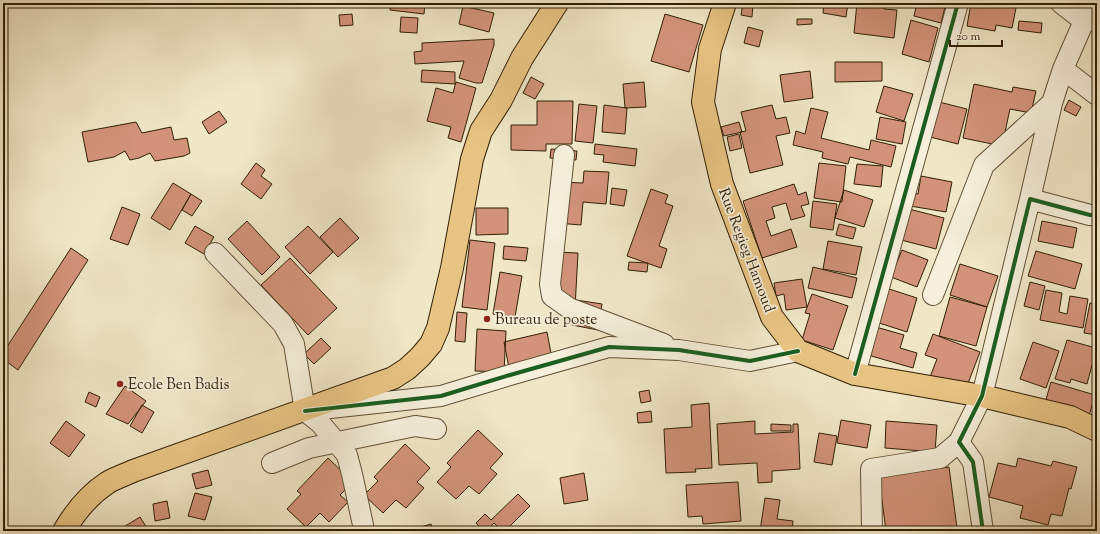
<svg xmlns="http://www.w3.org/2000/svg" width="1100" height="534" font-family="'Sorts Mill Goudy',serif">
  <style>
    .building { fill: #d2937a; stroke: #311f04 }
    .lines { fill: none; stroke-linecap: round; stroke-linejoin: round }
    .minor-casing { stroke: #615135; stroke-width: 22 }
    .major-casing { stroke: #311f04; stroke-width: 24 }
    .minor { stroke: #f5efdb; stroke-width: 20 }
    .major { stroke: #e8c484; stroke-width: 22 }
    .cycleway-casing { stroke: #f5efdb; stroke-width: 6 }
    .cycleway { stroke: #1b5e20; stroke-width: 4 }
    .poi-dot { fill: #8f2418; stroke: #f5efdb; stroke-width: 1.5 }
    .labels { text-anchor: middle; stroke-width: 3.5; stroke-linejoin: round; paint-order: stroke }
    .street-label { font-size: 15px; fill: #311f04; stroke: #f5efdb }
    .poi-label { font-size: 15px; fill: #311f04; stroke: #f5efdb; text-anchor: start }
  </style>
  <rect width="100%" height="100%" fill="#f0e7c7"/>
  <filter id="stains"><feTurbulence type="fractalNoise" baseFrequency=".005" numOctaves="4"/><feColorMatrix values="0 0 0 0 .2 0 0 0 0 .09 0 0 0 0 .02 0 0 0 .5 -.17"/></filter>
  <radialGradient id="worn" r=".72"><stop offset=".6" stop-color="#630" stop-opacity="0"/><stop offset="1" stop-color="#630" stop-opacity=".3"/></radialGradient>
  <!-- building -->
  <path class="building" d="M345,3H357L345,6Z
    M391,3H425L424,14L390,10Z
    M743,3H753L752,17L741,15Z
    M824,3H848L846,17L823,13Z
    M857,3H885L884,9L897,10L894,38L854,33Z
    M917,3H946L941,23L914,16Z
    M971,3H1017L1012,28L996,25L995,31L967,26Z
    M463,6L494,13L489,32L459,24Z
    M352,14L353,25L340,26L339,15Z
    M665,14L703,25L689,72L651,61Z
    M401,17L418,18L417,33L400,32Z
    M797,19H812V24L797,25Z
    M911,20L938,28L929,62L902,54Z
    M1019,21L1042,23L1041,33L1018,30Z
    M748,27L763,31L759,47L744,43Z
    M494,39V45L482,83H476L459,78L464,61L415,64L414,52L422,51V43Z
    M835,62H882V81L835,82Z
    M422,70L455,72V84L421,82Z
    M810,71L813,98L784,102L780,75Z
    M531,77L544,84L535,99L523,93Z
    M456,82L476,88L461,142L448,138L451,127L427,121L436,88L453,93Z
    M644,82L646,107L625,108L623,84Z
    M974,84L1012,92L1013,87L1036,91L1031,113L1010,109L1002,146L963,138Z
    M884,86L913,94L904,121L876,112Z
    M1069,100L1081,107L1076,116L1064,110Z
    M537,101H573L572,144H546V151L511,150V125H537Z
    M939,102L967,109L958,144L930,137Z
    M579,104L597,106L593,143L575,141Z
    M604,105L627,108L625,134L602,132Z
    M772,105L776,119L786,117L790,133L776,136L783,165L750,173L740,132L746,131L741,112Z
    M811,108L828,112L821,138L869,150L871,140L896,146L891,167L850,157L848,164L822,158L823,152L793,145L796,131L805,134Z
    M219,111L227,122L209,134L202,122Z
    M880,117L906,122L902,144L876,139Z
    M136,122L142,133L171,127L174,140L187,138L190,153L184,156L155,161L150,153L139,158L130,160L125,151L114,157L88,162L82,132Z
    M739,122L742,132L724,136L721,127Z
    M739,134L742,148L730,151L727,137Z
    M595,144L637,149L635,166L603,162L604,155L594,154Z
    M551,149L577,151L576,160L550,158Z
    M256,163L265,170L261,176L272,184L261,199L241,184Z
    M819,163L846,166L842,202L814,198Z
    M857,164L883,166L881,187L854,184Z
    M584,171L609,172L606,204L583,202L581,225L557,223L560,182L583,183Z
    M921,176L952,182L946,212L910,206L912,193L918,194Z
    M173,183L191,194L170,230L151,218Z
    M794,184L798,195L806,192L809,204L801,206L805,216L791,220L786,203L772,207L775,218L766,221L771,236L791,229L797,247L762,258L743,201Z
    M612,188L627,190L624,206L610,204Z
    M651,189L668,195L665,203L673,206L659,246L667,249L661,268L627,256Z
    M844,190L873,200L864,227L835,218Z
    M191,194L202,201L192,216L182,210Z
    M813,201L837,204L833,230L810,227Z
    M122,207L140,214L128,245L110,239Z
    M476,208H508V234L476,235Z
    M909,209L944,218L936,249L901,240Z
    M340,218L359,238L338,257L320,237Z
    M247,221L280,257L262,275L228,239Z
    M1042,221L1077,228L1073,248L1038,241Z
    M839,224L856,228L853,239L836,235Z
    M195,226L214,237L204,254L185,243Z
    M308,226L333,252L310,274L285,247Z
    M470,240L495,243L487,310L462,307Z
    M828,241L862,247L856,275L823,269Z
    M504,246L528,248L526,261L503,259Z
    M71,248L88,260L18,370L3,359V353Z
    M902,250L928,260L917,287L891,277Z
    M1036,251L1082,264L1075,289L1028,276Z
    M555,252L578,253L575,308L551,306Z
    M290,258L337,308L308,335L261,285Z
    M629,262L648,263L647,272L628,270Z
    M960,264L998,276L987,307L950,295Z
    M813,267L857,278L852,298L808,288Z
    M500,272L522,276L515,317L493,314Z
    M802,279L807,307L786,310L784,294L776,296L774,283Z
    M1030,282L1045,286L1039,310L1024,306Z
    M886,288L917,298L907,332L876,322Z
    M1046,290L1062,293L1059,312L1067,314L1070,296L1088,299L1083,328L1040,320Z
    M812,294L848,306L833,350L802,340L810,314L805,313Z
    M950,297L987,307L976,346L939,336Z
    M576,300L602,304L598,330L572,325Z
    M1090,303L1097,304V335L1084,333Z
    M457,312L467,313L465,342L455,341Z
    M876,327L904,335L900,348L917,353L913,368L868,355Z
    M477,329L506,331L504,372L475,371Z
    M547,332L553,364L510,373L504,342Z
    M933,334L980,352L967,386L930,377L937,359L925,355Z
    M321,338L331,348L314,364L304,354Z
    M1067,340L1096,348L1097,345V366L1092,365L1087,384L1071,379L1070,383L1055,379Z
    M1033,342L1059,351L1046,388L1020,379Z
    M1051,382L1095,395L1089,416L1045,403Z
    M125,386L146,401L128,424L106,414Z
    M649,390L651,401L641,403L639,392Z
    M89,392L100,397L96,407L85,402Z
    M709,403L712,468L695,469L696,472L666,473L664,429L692,427L691,405Z
    M142,405L154,412L142,433L130,426Z
    M651,411L652,422L638,423L637,413Z
    M841,420L871,425L867,448L837,443Z
    M66,421L85,435L69,457L50,443Z
    M755,421V434L793,432V424H798L800,469L772,471V482L758,483L757,463L719,465L717,424Z
    M886,421L937,425L935,452L885,448Z
    M771,424L791,425V431H771Z
    M478,430L503,454L490,468L497,474L479,494L469,486L456,499L437,482L451,467L447,463Z
    M819,433L837,436L832,465L814,462Z
    M405,444L430,468L417,482L424,488L406,508L396,500L383,513L364,495L378,481L374,477Z
    M328,458L353,482L340,495L348,502L329,522L320,513L306,527L287,509L301,494L297,491Z
    M1018,458L1051,466L1053,461L1077,467L1071,489L1069,488L1062,516L1051,514L1048,525L1020,518L1023,506L989,497L998,463L1016,467Z
    M949,467L957,528L935,531H886L879,477Z
    M208,470L212,485L196,489L192,474Z
    M584,473L588,500L564,504L560,478Z
    M738,482L741,521L703,524L702,516L688,517L686,485Z
    M195,493L212,497L205,520L188,516Z
    M518,494L530,506L505,531H502L494,523L486,531H484L476,523L485,514L491,520Z
    M765,498L780,500L777,519L793,521L792,531H760Z
    M167,501L170,518L155,521L153,504Z
    M140,517L149,531H117Z
    M431,524L433,531H407Z"/>
  <g class="lines">
    <!-- minor casing -->
    <g class="minor-casing">
      <path id="minor" d="M1061,3L1084,21L1095,20
        M1089,3L1084,21L1063,69L1097,95
        M564,155L550,284L552,296L569,308L664,344
        M1030,199L1052,103L1063,69
        M215,253L283,324L294,344L305,411L320,423L347,455L352,474L363,525L362,531
        M933,295L984,165L1052,103
        M855,374L958,3
        M321,409L441,396L510,375L609,347L679,350L750,361L798,351
        M272,463L309,448L415,426L436,429
        M872,531L871,469L940,458L959,442
        M983,531L973,462L959,442L982,396L1030,199L1090,215H1097"/>
    </g>
    <!-- major casing -->
    <g class="major-casing">
      <path id="major" d="M725,3L710,49L703,102L722,184L772,317L798,351L855,374L982,396L1070,417L1097,430
        M64,531C75,512 89,495 107,483C115,478 125,475 133,471L393,378L407,369L420,357L431,344L438,328L452,268L472,159L481,131L501,100L522,58L557,3"/>
    </g>
    <!-- minor -->
    <use href="#minor" class="minor"/>
    <!-- major -->
    <use href="#major" class="major"/>
    <!-- cycleway casing -->
    <g class="cycleway-casing">
      <path id="cycleway" d="M855,374L958,3
        M305,411L441,396L510,375L609,347L679,350L750,361L798,351
        M983,531L973,462L959,442L982,396L1030,199L1090,215H1097"/>
    </g>
    <!-- cycleway -->
    <use href="#cycleway" class="cycleway"/>
  </g>
  <!-- markers -->
  <g class="poi-dot">
    <circle cx="487" cy="319" r="4"/>
    <circle cx="120" cy="384" r="4"/>
  </g>
  <g class="labels">
    <!-- street labels -->
    <g class="street-label">
      <text transform="translate(747 250) rotate(69)" y="5">Rue Regieg Hamoud</text>
    </g>
    <!-- poi labels -->
    <g class="poi-label">
      <text x="495" y="324">Bureau de poste</text>
      <text x="128" y="389">Ecole Ben Badis</text>
    </g>
  </g>
  <!-- margin -->
  <rect width="1100" height="534" fill="none" stroke="#f0e7c7" stroke-width="16"/>
  <rect x="4" y="4" width="1092" height="526" fill="none" stroke="#311f04" stroke-width="2"/>
  <rect x="8" y="8" width="1084" height="518" fill="none" stroke="#311f04"/>
  <!-- scale -->
  <path d="M950 40v6h52v-6" fill="none" stroke="#311f04" stroke-width="2"/>
  <text x="956" y="40" font-size="12" fill="#311f04" stroke="#f5efdb" stroke-width="3" paint-order="stroke">20 m</text>
  <rect width="100%" height="100%" filter="url(#stains)"/>
  <rect width="100%" height="100%" fill="url(#worn)"/>
</svg>
